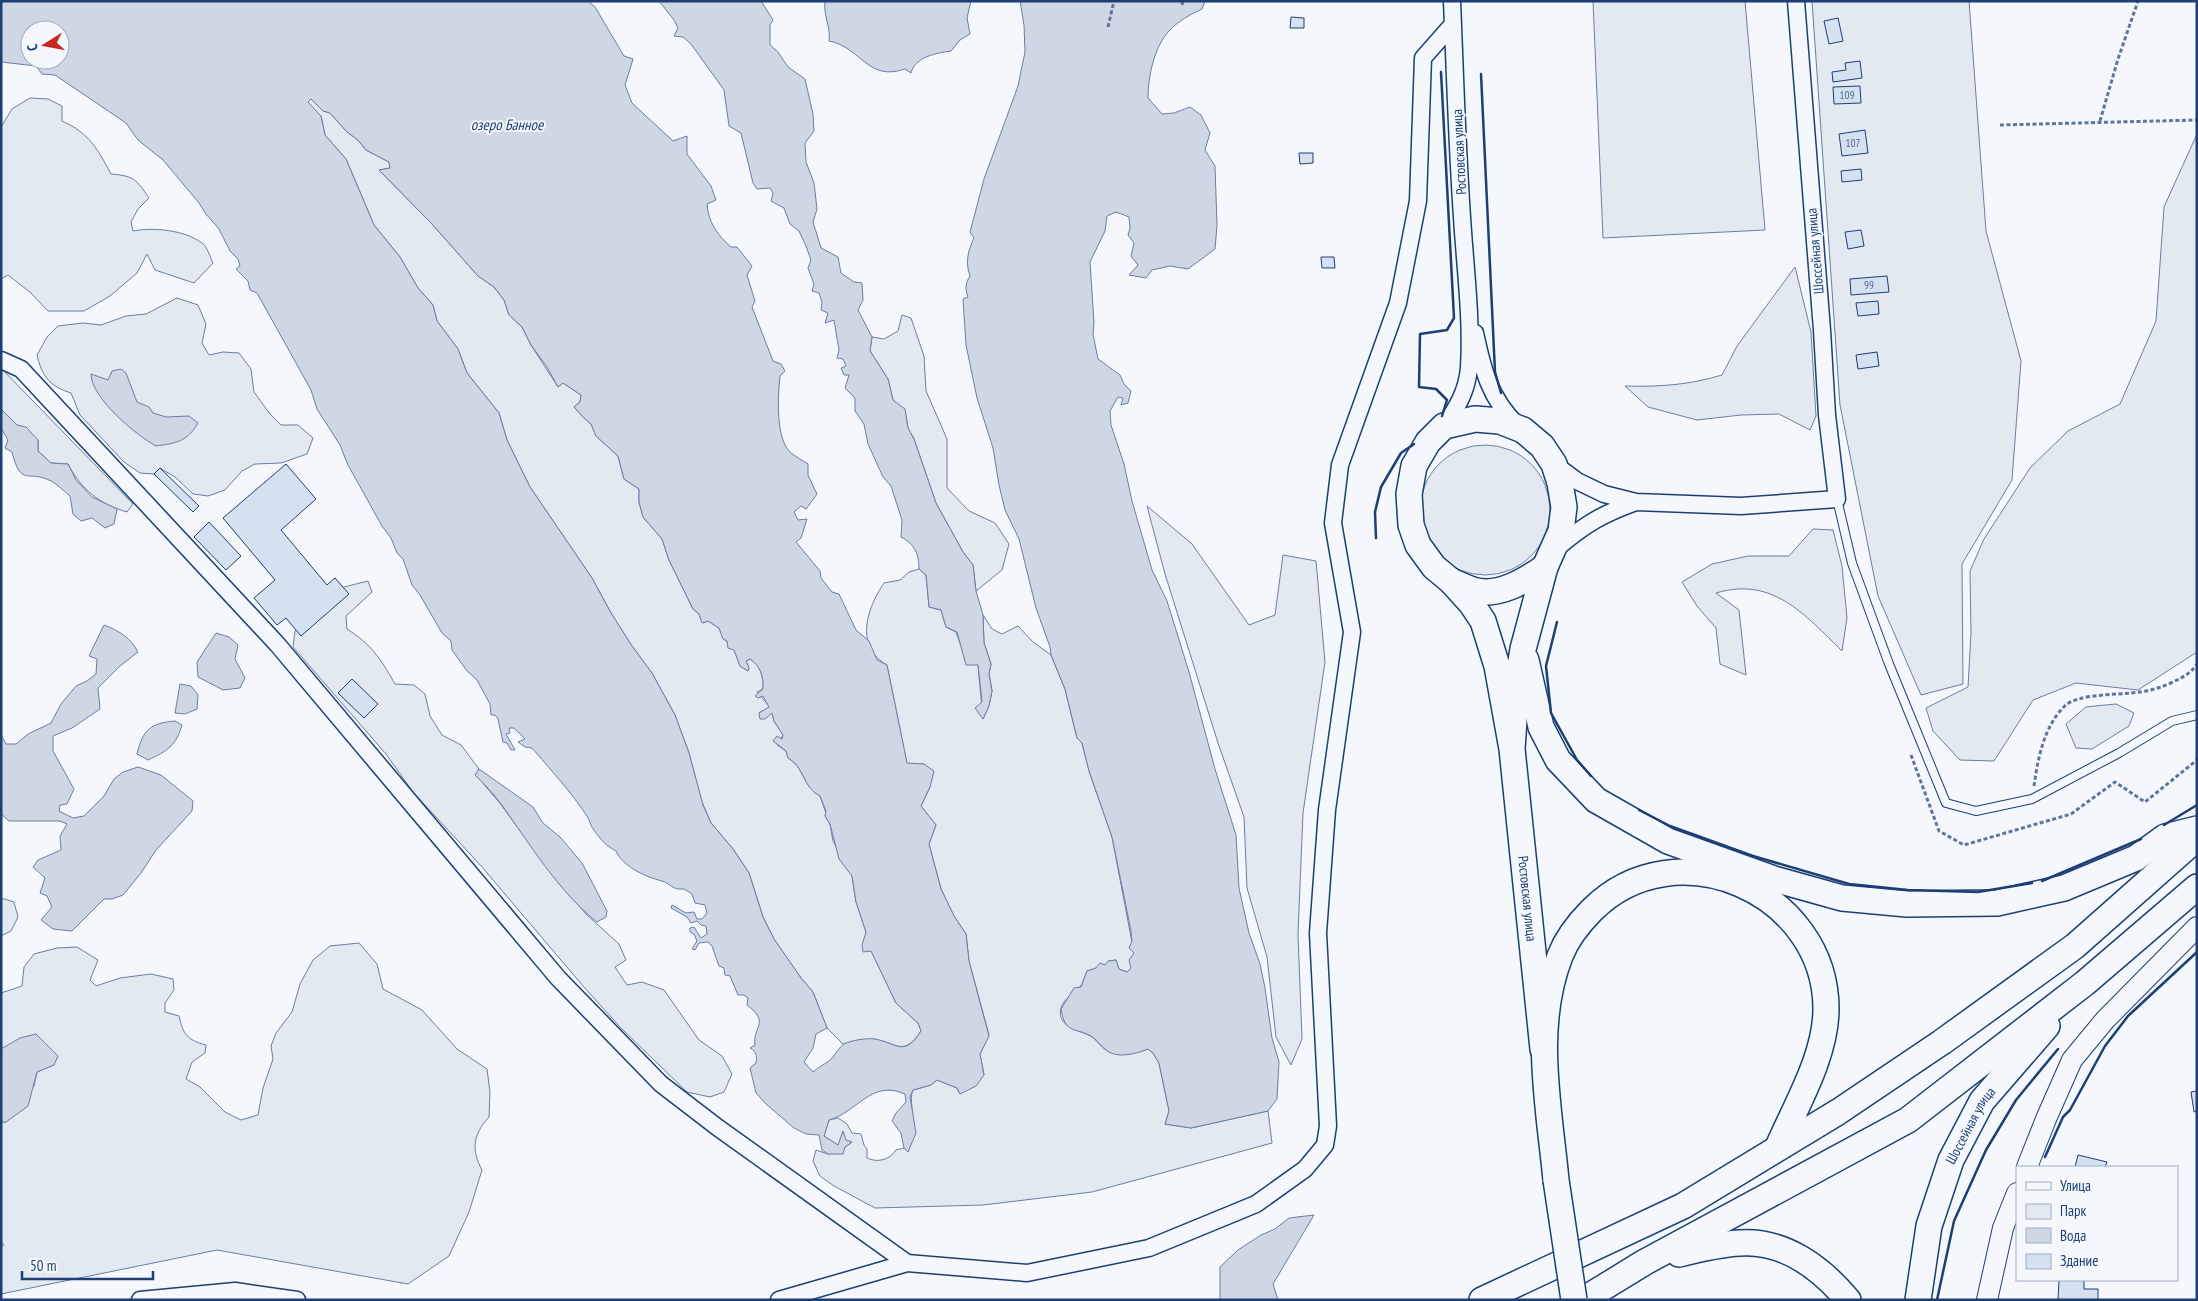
<svg xmlns="http://www.w3.org/2000/svg" width="2198" height="1301" font-family="'PT Sans Narrow',sans-serif">
  <style>
    .green { fill: #e3e9f0; stroke: #687fa3 }
    .water { fill: #cfd7e4; stroke: #687fa3; fill-rule: evenodd }
    .building { fill: #d5e0f0; stroke: #1d3f73 }
    .lines { fill: none; stroke-linecap: round; stroke-linejoin: round }
    .service-casing { stroke: #1d3f73; stroke-width: 10 }
    .minor-casing { stroke: #1d3f73; stroke-width: 19 }
    .tertiary-casing { stroke: #1d3f73; stroke-width: 22 }
    .primary-casing { stroke: #1d3f73; stroke-width: 28 }
    .path { stroke: #5e769c; stroke-width: 3; stroke-dasharray: 4 2.5; stroke-linecap: butt }
    .service { stroke: #f4f7fb; stroke-width: 8 }
    .minor { stroke: #f4f7fb; stroke-width: 16 }
    .tertiary { stroke: #f4f7fb; stroke-width: 20 }
    .primary { stroke: #f4f7fb; stroke-width: 25 }
    .primary-bridge-casing { stroke: #1d3f73; stroke-width: 28; stroke-linecap: butt }
    .primary-bridge { stroke: #f4f7fb; stroke-width: 25 }
    .wall { stroke: #1d3f73; stroke-width: 2.5 }
    .labels { text-anchor: middle; stroke-width: 4; stroke-linejoin: round; paint-order: stroke }
    .number-label { font-size: 11px; fill: #4b6792 }
    .street-label { font-size: 14px; fill: #1d3f73; stroke: #f4f7fb }
    .water-label { font-size: 15px; font-style: italic; fill: #1d3f73; stroke: #f4f7fb }
  </style>
  <rect width="100%" height="100%" fill="#f4f7fb"/>
  <!-- green -->
  <path class="green" d="M1593,1H1745L1765,230L1603,238Z
    M1812,1H1969L1986,231L2021,361L2012,480L1962,564L1963,684L1921,695L1878,596L1840,405Z
    M30,98L48,99L62,106V121C89,133 97,148 111,174C134,176 136,179 149,198L138,209L131,222L133,231C154,227 184,230 202,243C207,246 210,257 213,263L194,283L155,270L147,254L137,273L110,296L84,311H48L31,293L8,275L1,279V127L12,109Z
    M311,99L323,111L330,113L347,132L358,140L366,150L389,162L390,168L379,170L432,224L478,276L494,287L504,300L509,315L522,327L531,345L558,387L563,383L581,395L580,402L574,407L584,418L591,424L596,436L618,456L624,479L639,489V502L643,517L662,539L669,560L693,609L699,614L703,623L708,621L719,628L723,638L734,649L740,666L748,671L749,668L746,661L750,659C760,665 764,677 763,689L757,692L770,707L759,713H772L774,721L783,735L777,745L786,751L788,758C804,766 803,788 820,796L826,813L825,816L830,824L833,841L852,876L856,902L866,932L865,938L896,1003L918,1023L921,1031C903,1058 897,1042 874,1040C864,1038 853,1042 843,1044L827,1028L813,992L801,978L774,939L763,917L749,873L733,849L711,823L702,802L689,753L675,715L652,673L632,646L611,613L592,578L530,487L507,440L499,413L467,373L458,349L437,321L433,305L418,288L400,257L374,225L346,159L325,135L321,116L307,102Z
    M2197,134V652L2138,690L2076,683L2033,700L1994,761L1960,760L1933,731L1926,708L1968,687L1971,633L1970,571L1984,539L2030,468L2068,431L2120,404L2156,321L2164,207Z
    M1795,267L1811,332L1816,416L1810,430L1779,414L1741,415L1697,420L1648,407L1625,386C1659,387 1689,385 1722,375L1737,346Z
    M177,298L198,305L206,324L202,343L209,355L223,352L239,353L251,369L254,392L270,414L281,425H298L313,438L307,454L281,463L255,464L242,471L225,490L208,496L193,494L175,477L160,468L154,474L140,473L124,462L80,415L71,393C49,386 42,376 37,355L47,337L58,326L83,323L101,325L126,316L146,314Z
    M902,315L911,318L924,356L926,391L947,439V488L969,511L995,523L1009,544L1002,570L976,591L973,565L963,552L936,503L914,439L908,428L905,410L893,400L888,379L870,351L872,337L884,339L898,331Z
    M1,368L133,504L127,512C99,504 81,489 68,464L51,463L38,451V440L17,425L1,409Z
    M1420 510a65 65 0 1 1 130 0a65 65 0 1 1-130 0Z
    M1147,506L1192,544L1249,625L1275,615L1283,555L1316,561L1325,662L1303,813L1298,934L1302,1039L1291,1065L1276,1037L1267,957L1247,888L1244,817L1218,743L1165,574Z
    M1813,529L1833,530L1842,566L1847,618L1842,651C1805,615 1773,576 1716,593L1739,610L1746,675L1720,664L1716,628L1697,606L1682,582L1712,564L1748,556H1789Z
    M919,569L926,575L929,607L941,610L946,627L956,632L961,646L978,665L983,719L989,706L992,691L989,674L991,664L984,643L983,615L992,629L1002,634L1018,626L1033,642L1051,655L1065,689L1077,738L1082,743L1089,771L1112,837L1134,953L1131,968L1127,972L1119,969L1116,960L1109,961L1105,965L1087,971C1085,976 1083,984 1079,988C1073,995 1064,998 1061,1008C1056,1028 1081,1030 1092,1037C1098,1041 1103,1050 1110,1052C1123,1055 1136,1054 1148,1049L1153,1053L1159,1063L1169,1111L1165,1124L1191,1128L1268,1111L1272,1143L1092,1192L983,1205L875,1208L834,1186L820,1176L813,1161L816,1150L828,1154L838,1152L851,1143L846,1141L843,1133L838,1145L824,1136L829,1120L838,1118L847,1124L852,1133L861,1134L864,1145L867,1149V1158C877,1163 890,1160 896,1150L904,1148L908,1151C913,1139 913,1123 912,1110C912,1102 910,1098 913,1090L931,1085L937,1080L957,1088L960,1094L984,1075L980,1054L989,1035L969,961L966,934L954,916L941,889L929,844L936,825L921,806L930,787L924,764H907L887,665C854,646 867,608 884,583L900,580L909,572Z
    M368,581L372,592L346,616L347,629C372,645 380,658 395,684L414,685L425,694L430,716L442,735L461,745L479,769L476,775L499,802L558,882L586,914L619,944L626,960L615,967L627,985L642,982L664,990L699,1040L722,1056L732,1074L724,1092L710,1097L687,1092L621,1028L583,986L482,867L413,792L386,754L293,647L295,631L336,589Z
    M2116,704L2134,713L2129,726L2092,749L2076,748L2066,724L2086,707Z
    M1,898L14,902L18,917L11,931L1,936Z
    M359,943L377,964L383,989L422,1010L457,1049L487,1069L490,1092L489,1117C473,1134 471,1150 482,1170L469,1212L449,1256L408,1284L217,1250L1,1294V1247L4,1245L1,1241V1122H6L34,1086L37,1072L54,1065L45,1044L36,1034L1,1049V993L22,986L24,967L34,954L57,948L77,947L98,960L90,980L96,986L120,978L151,974L173,979L174,990L165,1003V1012L179,1016C183,1034 187,1040 206,1045L205,1053L192,1062L186,1079L200,1087L225,1112L241,1120L258,1115L263,1088L273,1059L271,1046L276,1033L292,1012L300,984L313,960L330,946Z"/>
  <!-- water -->
  <path class="water" d="M1,1H588L595,7L624,56L633,59L625,85L632,103L673,141L687,136V154L711,186L716,200L707,204C708,222 718,236 731,247H737L752,266L747,275L755,301L752,307L773,361L781,364L785,371L780,376C778,395 775,439 791,453C796,457 802,460 808,464V475L817,494L806,509L801,506L794,512L798,520L807,519L801,538L796,542L820,571L821,578L832,592L839,594L856,630L869,641L877,660L887,665L907,763L924,764L934,771L930,787L921,806L936,825L929,844L941,889L954,916L966,934L969,961L989,1036L980,1054L984,1075L976,1086L960,1094L957,1088L937,1080L931,1085L913,1090L910,1097L916,1133L908,1152L904,1148L901,1133L892,1121L896,1113L906,1102L905,1094C871,1079 858,1112 829,1120L824,1136L838,1145L843,1131L846,1140L852,1142L845,1147L843,1154H828L822,1150L819,1135L806,1134L794,1128L766,1104L756,1093L750,1068L756,1063C757,1056 757,1052 750,1048L755,1045C752,1027 771,1023 747,1005L748,998L744,995H738L730,976L725,975L724,968L719,966L712,946L708,942L699,943L695,950L692,949L697,941L694,934L690,932V928L694,927L701,938L707,934L706,926L701,925L697,921L691,923L687,917L671,908L672,905L686,913L694,912L697,919H702L707,913L705,905L695,903L692,894L684,889C671,890 672,884 662,881C646,877 623,867 616,851C606,846 600,839 594,830C590,826 590,820 587,816C571,792 551,770 532,748L525,747L518,742L525,739L514,728H509L510,733L506,734L515,750H511L507,743L503,742L498,719L495,715H491L490,704L477,680L467,671L452,650L451,641L442,633L420,595L412,585L403,559L397,553L391,538L382,526L348,465L340,445L317,409L311,390L257,293L250,290L248,281L236,269L240,266L238,259L230,251L219,229L206,214L199,203L163,160L138,140L126,123L55,75L42,74L36,66L1,62ZM30,30H60V60H30ZM311,99L323,111L330,113L347,132L358,140L366,150L389,162L390,168L379,170L432,224L478,276L494,287L504,300L509,315L522,327L531,345L547,367L558,387L563,383L581,395L580,402L574,407L584,418L591,424L596,436L618,456L624,479L639,489V502L643,517L662,539L669,560L693,609L699,614L702,623L708,621L719,628L723,639L727,641L728,648L734,650L740,666L748,671L749,668L746,661L750,659C760,665 764,677 763,689L755,696L758,698L763,696L769,707L759,713L760,719H765L772,713L774,721L783,735L782,739L777,736L773,741L786,751L788,758C805,767 802,787 820,796L826,811L825,816L830,824L839,859L852,876L856,902L866,932L862,945L863,952L871,951L896,1003L918,1023L921,1031C904,1058 897,1043 875,1039C866,1038 852,1040 844,1044C839,1047 836,1054 831,1059C826,1064 818,1067 813,1072L804,1062L813,1048L816,1034L827,1028L813,992L801,978L774,939L763,917L749,873L733,849L711,823L703,805L689,753L675,715L652,673L632,646L611,613L592,578L530,487L507,440L499,413L467,373L458,349L437,321L433,305L418,288L400,257L374,225L346,159L325,135L321,116L308,102Z
    M659,1H761L773,20L770,25V45L778,52L788,67L805,79L813,114L814,131L805,143L806,162L814,183L817,209L813,222L821,248L838,257L841,273L854,282L862,283L863,300L858,310L872,337L870,351L888,379L893,400L905,409L908,428L914,439L936,503L963,552L973,565L976,591L983,615L984,643L991,664L989,674L992,691L989,706L983,719L975,708L982,702L978,665H966L957,632L946,627L941,610L929,607L926,575L919,569C919,555 915,544 901,537L902,520L891,486L883,477L868,444L864,424L855,411V398L845,388L849,375H844L841,368L846,366L843,359L837,358L839,350L834,320L825,323L828,313L821,310L822,302L819,293L812,291L814,284L808,268L811,260L806,246L799,231L790,224L784,208L771,201L773,193L770,188L757,189L753,183L741,133L729,126L724,90L691,44L683,37L674,36L678,28L674,20Z
    M825,1H971L967,18L970,34L960,40L951,51C936,53 915,57 911,73L905,69C867,82 861,47 829,41C831,27 823,15 825,1Z
    M1020,1H1205L1202,9C1191,14 1178,21 1169,31C1154,47 1148,77 1148,98L1162,114L1174,113L1190,107L1201,115L1210,133L1205,150L1215,166L1217,225L1215,249L1188,269L1170,266L1152,270L1146,278L1129,275L1138,265L1131,256L1134,243L1128,235L1130,228L1129,217L1116,212L1107,216L1105,231L1090,262L1094,323L1093,334L1098,359L1120,375L1124,384L1131,391L1128,403L1121,405L1123,398L1118,397L1110,411L1111,425L1124,464L1132,501L1152,570L1167,601L1189,672L1215,769L1236,835L1239,888L1249,933L1260,964L1265,988L1272,1038L1279,1062L1277,1099L1268,1111L1191,1128L1165,1124L1169,1111L1159,1063L1153,1053L1148,1049C1135,1054 1117,1059 1106,1050C1101,1046 1096,1039 1091,1036C1074,1027 1065,1034 1061,1009L1074,988L1081,987L1087,971L1096,968L1100,963L1105,965L1108,961L1116,960L1119,969L1127,972L1131,968L1129,960L1134,953L1129,948L1132,941L1131,931L1112,837L1089,771L1082,743L1077,738L1065,689L1051,655L1050,647L1036,608L1019,539L1005,510L999,485L993,448L977,398L966,345L963,299L968,297C965,289 965,284 970,276C965,262 968,251 974,238L970,232L984,179L1018,86L1025,52L1024,25Z
    M121,369L126,373L137,402L149,407L153,413L166,417L189,416L198,423C187,442 176,443 156,446C136,435 91,398 91,374L108,380L112,371Z
    M1,409L17,425L26,427L38,440V451L51,463L68,464L76,480L92,497L117,509L114,524L105,528L92,518L81,521L73,514L70,496C64,491 58,485 51,481C28,469 21,488 12,452L5,448L8,440L1,428Z
    M104,625C119,631 130,637 138,652L120,666L98,688L100,709L72,728L53,736V751L74,789L67,804L60,805L59,811L73,818L84,816L104,796L114,779L123,772L138,767L161,775L193,801L192,811L156,850L141,873L123,895L112,899H104L72,931L53,929L41,920L52,907L47,896L40,893L45,878L33,867L38,860L61,850L60,836L67,824L60,821H9L1,814V735L6,744H16L28,734L51,723L61,704L76,686L87,681L96,674L97,659L89,656Z
    M216,633L229,637L238,645L235,659L245,678L240,688L223,690L198,677L197,662Z
    M180,684L191,686L198,695L197,709L185,714L175,713Z
    M175,721L182,725C176,746 167,751 148,760L137,754C143,729 151,723 175,721Z
    M479,769L533,807L543,823L560,837L582,863L607,911L606,917L597,922C558,891 530,844 501,804C493,793 484,784 475,775Z
    M36,1034L58,1056L54,1065L37,1072L28,1106L6,1122H1V1049L20,1038Z
    M1314,1215L1273,1284L1278,1300H1220V1267L1238,1250L1261,1235L1275,1229L1289,1218Z"/>
  <!-- building -->
  <path class="building" d="M1291,17L1304,18V28H1290Z
    M1838,18L1843,41L1829,44L1824,21Z
    M1860,61L1862,78L1833,82L1832,72L1846,70L1845,63Z
    M1860,86L1861,103L1834,104L1833,87Z
    M1865,130L1868,153L1842,156L1839,134Z
    M1299,153H1313V163L1300,164Z
    M1861,169L1862,180L1842,182L1841,171Z
    M1861,230L1864,246L1848,249L1845,232Z
    M1321,257H1334L1335,268H1322Z
    M1887,276L1889,292L1851,295L1850,279Z
    M1878,301L1879,314L1858,316L1856,303Z
    M1877,352L1879,366L1858,369L1856,355Z
    M286,464L316,499L281,530L327,585L335,578L349,594L301,636L286,618L277,625L254,598L275,580L223,518Z
    M160,468L199,506L193,512L154,474Z
    M209,522L241,556L226,570L194,537Z
    M352,679L378,704L364,718L338,693Z
    M2197,1091V1111L2194,1112L2191,1092Z
    M2078,1155L2107,1162L2105,1167H2075Z
    M2059,1280H2084V1289H2098V1300H2058Z"/>
  <g class="lines">
    <!-- service casing -->
    <g class="service-casing">
      <path id="service" d="M1837,499L1852,563L1889,664L1946,803L1976,811L2032,799L2119,753L2172,721L2197,715"/>
    </g>
    <!-- minor casing -->
    <g class="minor-casing">
      <path id="minor" d="M1475,333C1483,370 1489,397 1517,425
        M1,360L21,369L277,644L558,978L661,1084L717,1127L907,1263L1027,1273L1149,1248L1256,1204L1305,1169L1325,1145L1328,1126L1318,933L1327,810L1352,632L1333,523L1340,465L1398,303L1418,201L1423,58L1453,24
        M1444,426C1457,408 1467,391 1469,368C1472,318 1465,267 1462,217C1457,145 1455,73 1452,1
        M1554,464L1577,481L1604,494L1636,502L1741,506L1837,499L1827,415L1822,330L1796,1
        M1557,548C1584,525 1602,514 1636,502
        M140,1300L235,1291L297,1300
        M779,1300L907,1263"/>
    </g>
    <!-- tertiary casing -->
    <g class="tertiary-casing">
      <path id="tertiary" d="M2027,1167L2046,1119L2072,1060L2105,1020L2197,927
        M1987,1300L2003,1228L2017,1193"/>
    </g>
    <!-- primary casing -->
    <g class="primary-casing">
      <g id="primary">
        <path d="M1451,581C1458,584 1466,588 1473,590C1498,598 1526,580 1545,567"/>
        <path d="M1526,660L1541,727L1558,760L1596,800L1668,841L1774,879L1842,898L1907,904L1997,903L2064,888L2136,858L2165,837L2197,829"/>
        <path id="s1" d="M1512,749L1516,691L1523,649L1545,567L1561,531L1564,507L1560,483L1554,464L1542,446L1523,430L1500,421L1475,419L1444,426L1428,442L1414,466L1409,494L1411,525L1418,545L1434,567L1451,581L1471,603L1483,621L1497,666L1512,749L1543,1049"/>
        <path d="M1556,1180C1549,1106 1532,1028 1560,956C1567,938 1579,923 1592,910C1676,826 1826,892 1826,1009C1826,1056 1796,1105 1778,1147"/>
        <path d="M1679,1254C1699,1249 1719,1244 1740,1243C1784,1240 1821,1268 1848,1300"/>
        <path d="M1482,1300L1683,1206L1838,1112L1942,1042L2075,946L2197,838"/>
        <path d="M1583,1300L1645,1262L1908,1120L2085,983L2197,887"/>
        <path id="s2" d="M1918,1300L1929,1226L1951,1160L1982,1101L2047,1026"/>
      </g>
    </g>
    <!-- path -->
    <path class="path" d="M1182,5L1183,1
      M1108,27L1114,1
      M2100,121L2118,59L2138,1
      M2000,125L2197,120
      M1911,755L1939,831L1964,845L2071,814L2115,782L2145,802L2197,760
      M2034,786C2038,758 2044,725 2066,705C2076,696 2104,695 2117,694C2138,693 2154,691 2173,682C2183,677 2190,674 2197,664"/>
    <!-- service -->
    <use href="#service" class="service"/>
    <!-- minor -->
    <use href="#minor" class="minor"/>
    <!-- tertiary -->
    <use href="#tertiary" class="tertiary"/>
    <!-- primary -->
    <use href="#primary" class="primary"/>
    <!-- primary-bridge casing -->
    <g class="primary-bridge-casing">
      <path id="primary-bridge" d="M1556,1180L1574,1300"/>
    </g>
    <!-- primary-bridge -->
    <use href="#primary-bridge" class="primary-bridge"/>
    <!-- wall -->
    <path class="wall" d="M1441,72L1454,318L1447,330L1420,334L1419,387L1436,389L1447,400L1442,416
      M1481,74L1495,372L1501,393
      M1376,538L1375,512L1381,487L1401,453L1414,444
      M1557,622L1546,666L1551,713L1577,760L1591,776
      M1639,810L1670,826L1753,856L1849,884L1908,890L1978,892L2032,883
      M2164,825L2197,805
      M2042,881L2141,839
      M2045,1157L2063,1117L2070,1110L2105,1046L2128,1016L2197,952
      M1937,1300L1954,1221L1986,1150L2016,1100L2058,1049"/>
  </g>
  <g class="labels">
    <!-- number labels -->
    <g class="number-label">
      <text x="1847" y="99">109</text>
      <text x="1853" y="147">107</text>
      <text x="1869" y="289">99</text>
    </g>
    <!-- street labels -->
    <g class="street-label">
      <text transform="translate(1459 152) rotate(-93)" y="5">Ростовская улица</text>
      <text transform="translate(1815 251) rotate(-95)" y="5">Шоссейная улица</text>
      <text dy="5" stroke="none"><textPath href="#s1" startOffset="935">Ростовская улица</textPath></text>
      <text dy="5" stroke="none"><textPath href="#s2" startOffset="184">Шоссейная улица</textPath></text>
    </g>
    <!-- water labels -->
    <g class="water-label">
      <text x="507" y="130">озеро Банное</text>
    </g>
  </g>
  <!-- border -->
  <rect width="2198" height="1301" fill="none" stroke="#1d3f73" stroke-width="5"/>
  <!-- legend -->
  <rect x="2016" y="1166" width="162" height="115" fill="#f4f7fb" stroke="#9eadc5"/>
  <rect x="2026" y="1182" width="25" height="8" fill="#f4f7fb" stroke="#9eadc5"/>
  <text x="2060" y="1191" font-size="15" fill="#1d3f73">Улица</text>
  <rect x="2026" y="1204" width="25" height="15" fill="#e3e9f0" stroke="#9eadc5"/>
  <text x="2060" y="1216" font-size="15" fill="#1d3f73">Парк</text>
  <rect x="2026" y="1228" width="25" height="15" fill="#cfd7e4" stroke="#9eadc5"/>
  <text x="2060" y="1241" font-size="15" fill="#1d3f73">Вода</text>
  <rect x="2026" y="1254" width="25" height="15" fill="#d5e0f0" stroke="#9eadc5"/>
  <text x="2060" y="1266" font-size="15" fill="#1d3f73">Здание</text>
  <!-- north arrow -->
  <g transform="translate(45 45) rotate(259)"><circle r="24" fill="#f4f7fb" stroke="#9eadc5"/>
  <path d="M0-4L9 19L0 12L-9 19Z" fill="#c62828"/>
  <text y="-8" font-size="14" font-weight="bold" text-anchor="middle" fill="#1d3f73">С</text>
  </g>
  <!-- scale -->
  <path d="M22 1271v8h131v-8" fill="none" stroke="#1d3f73" stroke-width="2.5"/>
  <text x="30" y="1271" font-size="15" fill="#1d3f73" stroke="#f4f7fb" stroke-width="4" paint-order="stroke">50 m</text>
</svg>
